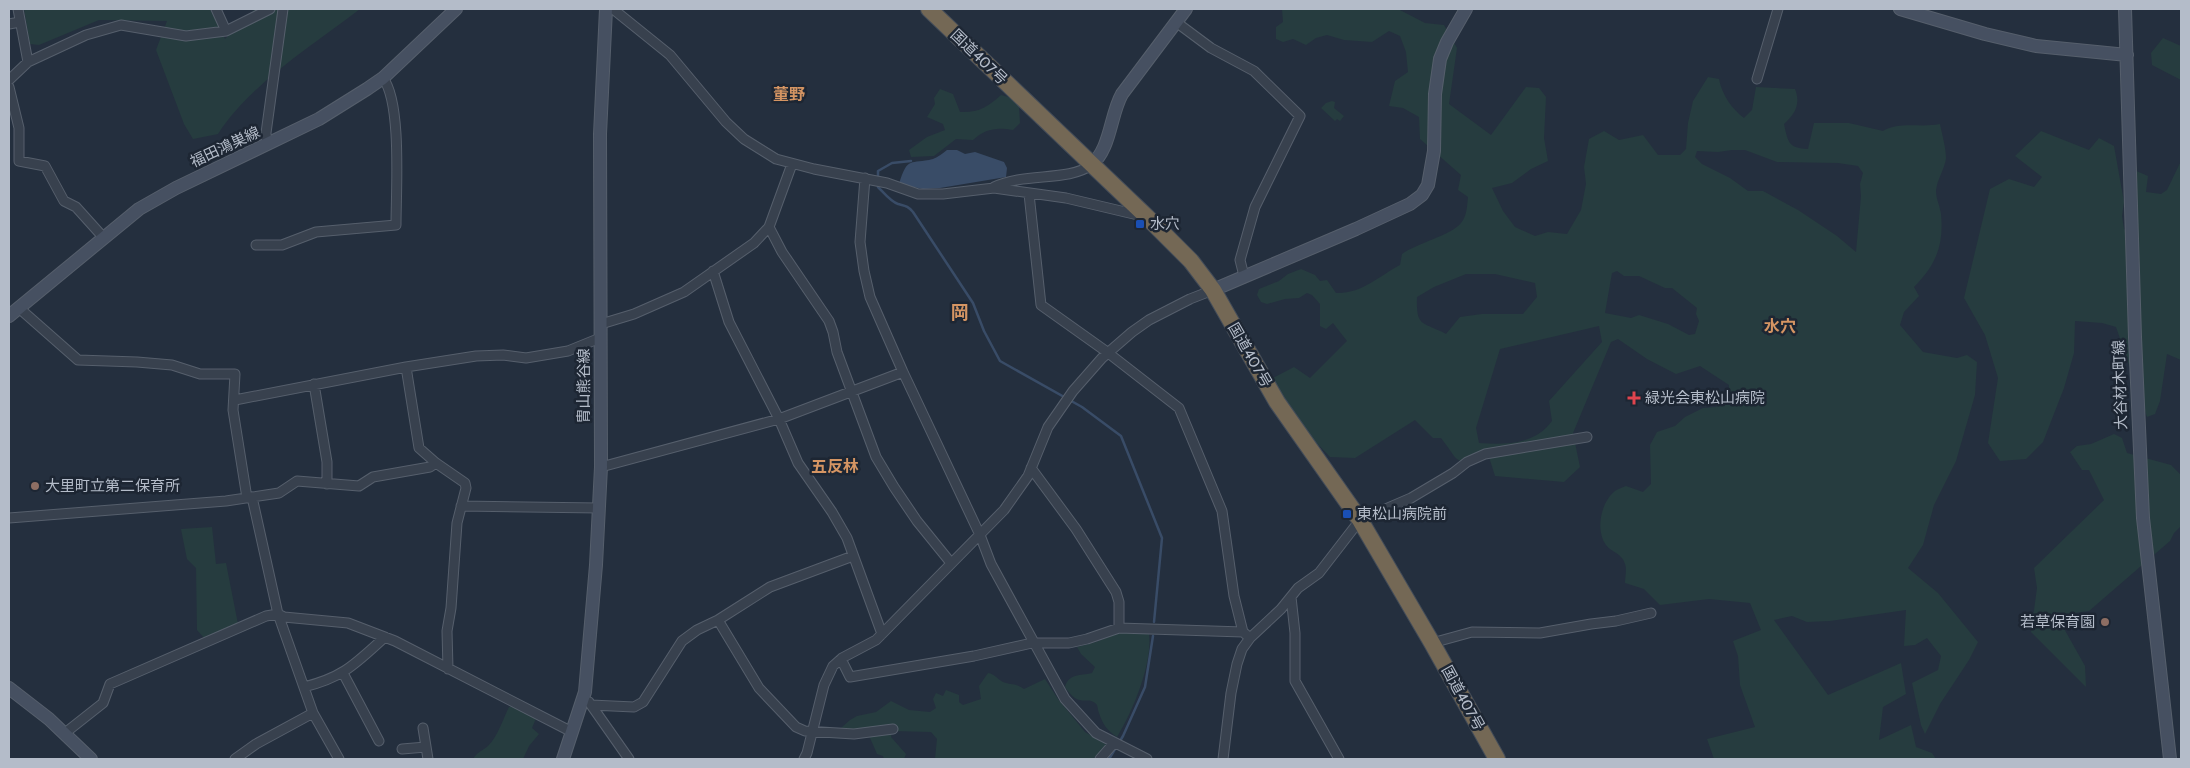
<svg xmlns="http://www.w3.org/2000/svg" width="2190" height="768" font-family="Cabin,'Noto Sans JP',sans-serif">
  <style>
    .green { fill: #263c3f; fill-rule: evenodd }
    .water { fill: #394c67 }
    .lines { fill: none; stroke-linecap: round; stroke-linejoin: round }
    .stream { stroke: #394c67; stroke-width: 2.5 }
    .street-casing { stroke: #565f6c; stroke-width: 11 }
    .secondary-casing { stroke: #565f6c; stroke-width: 14 }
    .highway-casing { stroke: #434c59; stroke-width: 18 }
    .street { stroke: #38414e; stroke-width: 9 }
    .secondary { stroke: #465061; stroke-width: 12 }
    .highway { stroke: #746855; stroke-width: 16 }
    .transit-dot { fill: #1a4fb4; stroke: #1d2633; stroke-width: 2 }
    .health-dot { fill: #e0444e; stroke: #1d2633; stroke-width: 2 }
    .education-dot { fill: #8d6e63; stroke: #1d2633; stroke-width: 2 }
    .labels { text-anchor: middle; stroke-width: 5; stroke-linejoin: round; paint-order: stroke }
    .street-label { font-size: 15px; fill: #b4bcc9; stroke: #1d2633 }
    .poi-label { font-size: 15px; fill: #b4bcc9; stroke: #1d2633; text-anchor: start }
    .neighbourhood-label { font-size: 16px; font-weight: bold; fill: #d59563; stroke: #1d2633 }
    .quarter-label { font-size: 18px; font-weight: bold; fill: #d59563; stroke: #1d2633 }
  </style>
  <rect width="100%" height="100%" fill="#242f3e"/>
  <!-- green -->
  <path class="green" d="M24,9H210L225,39L255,9H360C312,46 251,83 218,134L193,139L184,124L156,50L167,21L99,20L39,45L30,44Z
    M1282,9H1398L1425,23L1444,25L1457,48L1449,104L1491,135L1526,87L1539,88L1546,97L1544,138L1548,161L1531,169L1512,183L1492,188L1503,211L1515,227L1535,236L1548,232L1567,234L1581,210L1586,184L1584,167L1589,139L1604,131L1619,140L1643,135L1658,155H1680L1686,149L1688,123L1693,101L1708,77L1719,79C1722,95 1732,109 1744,118L1752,110L1756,87L1795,89C1801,104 1795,114 1784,124C1788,142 1788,148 1808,149L1814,123H1849L1883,131C1899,121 1921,128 1940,124C1942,134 1946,148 1946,158C1945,169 1937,179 1936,191C1936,199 1940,206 1941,214C1944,245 1936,265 1914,287L1919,296L1904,312L1900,325L1923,352L1957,358L1967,355L1977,362L1975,395L1956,461L1934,505L1923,545L1908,568L1938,593L1978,642L1969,660L1940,704L1925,734L1921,725L1912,683L1938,670L1941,656L1927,638L1915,645L1904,646L1906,610L1830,621L1807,622L1792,616L1774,620L1828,695L1901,663L1906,694L1883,707L1879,740L1911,725L1916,747L1932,753L1936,759H1714L1707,739L1755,727L1740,685L1738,656L1733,641L1761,630L1750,603L1709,599L1660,605L1644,589L1625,583C1625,578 1627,569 1625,564C1622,553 1611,552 1606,545C1595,530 1601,502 1615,491C1618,489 1623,487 1626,486L1643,492L1651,484L1650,445L1657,432L1675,426L1685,417L1703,408L1716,407L1728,397L1729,385L1700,366L1676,374L1647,359L1618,339L1611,342L1573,433L1580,467L1564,482L1495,476L1489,457C1452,464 1462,465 1441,438H1433L1415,420L1355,458L1330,457L1310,436L1271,379L1294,367L1310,378L1347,341L1333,323L1326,329L1320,326V304L1312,295L1307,293L1299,298L1285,299L1267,304L1261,302L1257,295L1259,289L1279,281L1288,274L1301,269L1315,275L1320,281L1327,280L1336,293C1362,294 1379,276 1400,265L1402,254C1415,244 1452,235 1461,223C1467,216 1467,206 1468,197L1458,190L1461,175L1420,139L1419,117L1403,108L1389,106L1395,81L1408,72L1406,52L1400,36L1389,31L1372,42L1344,40L1327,35L1316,38L1306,45L1293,39L1283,42L1276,39V27L1283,22ZM1732,150H1745L1777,162L1838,163L1858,166L1863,173L1860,184L1861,196L1856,252L1837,236L1798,210L1763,191H1748L1730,178L1702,164L1695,157L1697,151L1718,152ZM1617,271L1624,276H1639L1665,288H1672L1697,308L1696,314L1699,321L1695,334L1689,335L1668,324L1639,315L1631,318L1605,313L1612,273ZM1466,274H1495L1535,283L1537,297L1523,314H1482L1460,317L1446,334C1422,321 1416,328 1417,297L1434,287ZM1599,326L1602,342L1549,401L1552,421C1536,444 1506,445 1479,443L1476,428L1500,349Z
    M2163,38L2181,46V80L2152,65L2151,53Z
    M940,89L953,94L960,112C978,113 988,107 1001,95L1012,98L1019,106L1020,123L1013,130C996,127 985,129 973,140L956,139L934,156L911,157L909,150L927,137L945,130L943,124L927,117L935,104L934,98Z
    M1332,101L1335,102L1334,108L1344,116L1340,121L1337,119L1335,121L1321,108L1326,103Z
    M2041,131L2089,150L2099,138L2114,146L2124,202L2122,216L2124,229L2135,234L2134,170L2148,176L2146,192L2161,194L2167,190L2181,161V360L2167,354L2160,401L2155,414L2147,417L2116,327L2102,323L2075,321L2074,353L2064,388L2043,442L2026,459L2000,461L1988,443L1998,378L1985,335L1964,298L1990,189L2009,179L2034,187L2042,177L2015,156Z
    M2114,434L2122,438L2127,453L2171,465L2181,475V526L2174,533L2170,541L2089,611L2074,613L2062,625L2085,666L2086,687L2031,632L2037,588L2034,568L2104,500L2089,470H2082L2070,452L2077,446L2091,444Z
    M212,527L216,564L226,563L238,624L205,639L197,630L196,568L187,559L181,529Z
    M1121,632L1149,634C1153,663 1132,713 1117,737C1107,730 1103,725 1099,713C1098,711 1098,708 1097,705C1088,694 1080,710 1065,687C1069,673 1080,676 1092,673L1095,667L1081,654L1077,647L1096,642Z
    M988,673C995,674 997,679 1003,682C1011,685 1015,683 1024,689L1045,679L1058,699L1085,732L1107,745L1093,759H935L937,739L931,732L892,731L891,737L906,754L904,759H884L883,756L877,754L867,731H844L841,728L850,720L857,716L876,712L891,701L909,710L930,712L936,708L933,699L936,693L943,696L946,690L959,695V702L963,705L981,699L979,686Z
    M509,707H515L525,713L537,716L532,728L539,734L529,746L523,759H473C477,752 482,751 488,746C498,736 503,719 509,707Z"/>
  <!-- water -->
  <path class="water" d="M947,150H957L965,154L975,152L1004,162L1007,168L1006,177L940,188L923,189L899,184C908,155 910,165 933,159C938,157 943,153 947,150Z"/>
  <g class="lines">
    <!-- stream -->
    <path class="stream" d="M878,179V171L892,163L911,161
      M878,184V187C884,193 891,202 898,204C905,206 908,206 913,212L973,303L984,331L1000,361L1082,407L1121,436L1162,538L1154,622
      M1109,759L1123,736L1145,687L1153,636"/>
    <!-- street casing -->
    <g class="street-casing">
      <path id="street" d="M216,9L226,31
        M613,9L670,55L726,122L744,139L776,159L814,169L887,183L918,194H943L994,188L1066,198L1142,216
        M1176,22L1211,48L1254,71L1300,116L1255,207L1240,260L1244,276
        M9,24L20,22
        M28,62L86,35L121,25L186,36L226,31L270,9
        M1757,79L1778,9
        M9,80L28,62L18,9
        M9,87L19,128V161L45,166L64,201L76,207L103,237
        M267,145L266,133L283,9
        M865,178L860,242L864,271L870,297L903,372L980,535L991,564L1065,699L1096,733L1147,759
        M994,187C1025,172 1068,182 1091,165
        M1029,194L1041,305L1107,352L1179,408L1222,511L1234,596L1243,632L1250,638
        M769,227L782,252L829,321L833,332L837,352L876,457L894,487L917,521L951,563
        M256,245H282L316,232L396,225C396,191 402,103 383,78
        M713,271L729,322L779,419L798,463L832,512L847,538L882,634
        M19,308L78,360L137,362L172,365L200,374H235L233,410L247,498
        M601,324L634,314L684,292L754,243L769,227L792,164
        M406,367L419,448L436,463L465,483L466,488L457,523L451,608L447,631L448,669
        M314,384L327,462V484
        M235,400L406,367L476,356L503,355L526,358L568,351L600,338
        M601,467L779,419L903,372
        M1031,468L1076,529L1116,592L1119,602V628
        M461,506L599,508
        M9,518L226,501L279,493L297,481L359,486L373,477L430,467L436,463
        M1291,597L1295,633V681L1339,759
        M718,620L759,688L796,727L805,731L854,734L893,729
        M1432,643L1472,632L1540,633L1591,624L1616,621L1651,613
        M841,659L850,677L974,656L1032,643H1069L1087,639L1119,628L1243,632
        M343,673L379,741
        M304,687C344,677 355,664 385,637
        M589,702L629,759
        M591,705L634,707L643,702L682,641L697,630L718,620L770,587L853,556
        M313,713L339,759
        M423,728L428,759
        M65,733L103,703L110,684L266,616L278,614L284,617L348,623L395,641L572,732
        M402,749L426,747
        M235,759L256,744L313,713L278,614L252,497
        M804,759L807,753L824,685L833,666L842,658L876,640L1004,510L1028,476L1048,427L1073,391L1102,358L1132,332L1149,320L1190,299L1213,290
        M1100,759L1114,743
        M1223,759L1231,693L1237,664L1242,649L1250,638L1281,609L1298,588L1319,573L1360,520L1411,498L1453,473L1467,462L1485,454L1587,437"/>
    </g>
    <!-- secondary casing -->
    <g class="secondary-casing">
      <path id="secondary" d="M1900,9L1985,34L2036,46L2127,55
        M2125,9L2135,337L2143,518L2170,759
        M1091,165C1111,149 1110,115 1122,94L1186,9
        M1213,290L1356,229L1410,204L1422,195L1428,185L1434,151L1435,94L1440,59L1447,42L1466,9
        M9,316L139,209L176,188L319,119L367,89L383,78L456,9
        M9,688L49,719L91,759
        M563,759L585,692L596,565L601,467L600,134L606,9"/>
    </g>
    <!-- highway casing -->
    <g class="highway-casing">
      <path id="highway" d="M929,9L1147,217L1191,261L1213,290L1277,402L1360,520L1432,643L1497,759"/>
    </g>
    <!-- street -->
    <use href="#street" class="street"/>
    <!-- secondary -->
    <use href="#secondary" class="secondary"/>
    <!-- highway -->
    <use href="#highway" class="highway"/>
  </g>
  <!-- markers -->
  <g class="transit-dot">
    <rect x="1135" y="219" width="10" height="10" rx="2.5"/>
    <rect x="1342" y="509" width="10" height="10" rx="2.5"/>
  </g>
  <path class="health-dot" d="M1631.5 390.5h5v5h5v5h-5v5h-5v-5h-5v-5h5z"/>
  <g class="education-dot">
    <circle cx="35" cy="486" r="5"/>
    <circle cx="2105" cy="622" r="5"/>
  </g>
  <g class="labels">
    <!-- street labels -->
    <g class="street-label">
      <text transform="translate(979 57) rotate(44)" y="5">国道407号</text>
      <text transform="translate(225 147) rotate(-25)" y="5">福田鴻巣線</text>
      <text transform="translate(1250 355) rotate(60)" y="5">国道407号</text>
      <text transform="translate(2120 385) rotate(-92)" y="5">大谷材木町線</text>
      <text transform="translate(584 386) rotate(-90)" y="5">胄山熊谷線</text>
      <text transform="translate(1463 698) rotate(61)" y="5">国道407号</text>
    </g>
    <!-- poi labels -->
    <g class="poi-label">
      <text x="1150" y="229">水穴</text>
      <text x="1645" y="403">緑光会東松山病院</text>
      <text x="45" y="491">大里町立第二保育所</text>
      <text x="1357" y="519">東松山病院前</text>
      <text x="2095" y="627" text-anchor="end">若草保育園</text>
    </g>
    <!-- neighbourhood labels -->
    <g class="neighbourhood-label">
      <text x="789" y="100">董野</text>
      <text x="1780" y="332">水穴</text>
      <text x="835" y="472">五反林</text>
    </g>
    <!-- quarter labels -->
    <g class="quarter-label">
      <text x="960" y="319">岡</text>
    </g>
  </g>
  <!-- border -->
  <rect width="2190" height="768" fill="none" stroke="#b4bcc9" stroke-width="20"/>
</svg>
